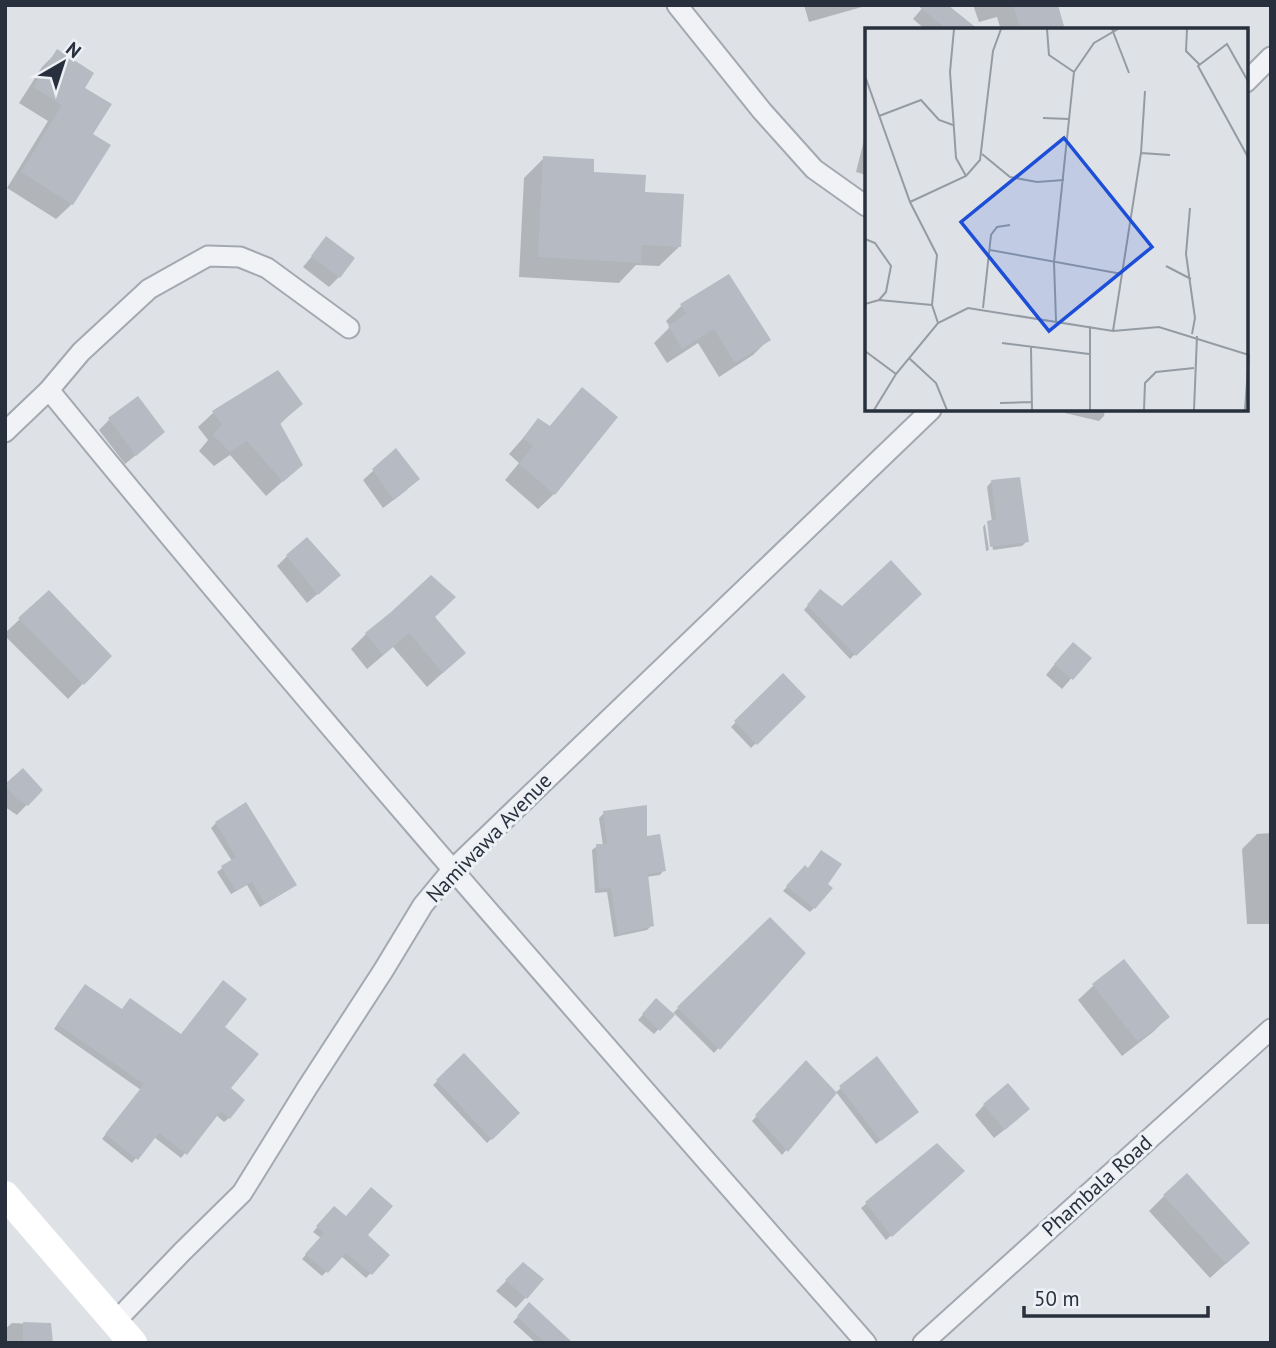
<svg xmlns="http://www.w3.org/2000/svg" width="1276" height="1348" font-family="'PT Sans',sans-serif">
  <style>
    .shadow { fill: #0003 }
    .building { fill: #b6bbc3 }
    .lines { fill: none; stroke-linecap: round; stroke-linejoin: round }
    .street-casing { stroke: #a4a9b1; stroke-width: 23 }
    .street { stroke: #f1f2f5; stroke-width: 19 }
    .secondary { stroke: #fff; stroke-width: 28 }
    .labels { text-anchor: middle; stroke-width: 6; stroke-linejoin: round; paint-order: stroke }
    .street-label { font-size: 21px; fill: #28303d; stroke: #edf0f5 }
    .inset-road { fill: none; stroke: #959ba3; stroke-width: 2 }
    .view { fill: #1d4ed8; fill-opacity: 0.15; stroke: #1d4ed8; stroke-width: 3.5 }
    .inset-edge { fill: none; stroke: #28303d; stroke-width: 3.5 }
  </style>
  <rect width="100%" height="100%" fill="#dee2e7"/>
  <!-- shadow -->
  <path class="shadow" d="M804,5H869L809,22Z
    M973,5H1056L1062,26L1058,30H1001L997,17L979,22Z
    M924,6L956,30H926L913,19Z
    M57,52L83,88L91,135L72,204L56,219L7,188L48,121L19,103L42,67Z
    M866,132V175L856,172Z
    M544,158L643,194L680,246L659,266L636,265L619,283L519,277L524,178Z
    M326,239L339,277L329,287L303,267Z
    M681,306L768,340L753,355L719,377L698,343L667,363L654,343L670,327L666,321Z
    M583,389L554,494L538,509L505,480L519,463L509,454L539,420L549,427Z
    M137,399L152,442L125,464L99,430L109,420Z
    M301,404L279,425L301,465L266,496L230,455L214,466L199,451L208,440L198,427L214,412Z
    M1065,410H1105L1104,416L1099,421L1065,413Z
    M374,470L408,489L383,508L363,480Z
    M991,482L1027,541L1022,546L993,550L989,524H986L992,522L987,487Z
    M985,524L989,550L986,551L983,527Z
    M287,556L328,585L307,603L277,566Z
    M49,592L110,656L68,699L5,636V633Z
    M920,593L850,659L804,610L816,596L842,609Z
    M433,617L448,668L427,687L393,647L367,669L351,649L366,634Z
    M1063,654L1089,658L1062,689L1046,675Z
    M783,675L804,697L751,748L731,727Z
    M22,770L41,790L17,815L5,807V787Z
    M246,805L295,885L290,889L260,907L247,885L231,894L217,872L232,861L211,828L216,823Z
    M604,813L645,838L664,870L660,875L646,877L652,925L647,930L614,937L607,892L595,893L592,850L597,846H603L599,818Z
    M1271,833V924H1247L1242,849L1257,834Z
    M805,867L814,908L810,912L783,891Z
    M770,920L803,953L714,1053L674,1013L654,1034L638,1020L656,1001L672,1014Z
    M1094,985L1168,1017L1153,1032L1122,1056L1078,1000Z
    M81,990L121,1011L181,1035L222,1028L229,1089V1118L224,1122L216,1115L181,1158L154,1137L132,1163L102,1139L141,1090L54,1029Z
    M464,1056L518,1113L487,1143L433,1085Z
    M806,1063L836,1093L782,1155L752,1121Z
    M841,1088L912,1116L876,1144L836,1092Z
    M984,1105L1018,1119L994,1138L975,1115Z
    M937,1145L963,1171L886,1240L861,1208Z
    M1164,1196L1232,1258L1210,1278L1149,1211Z
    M334,1208L388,1255L366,1278L341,1256L322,1276L302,1259L321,1238L313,1232Z
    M523,1264L542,1280L516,1308L496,1291Z
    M529,1305L553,1343H536L513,1322Z
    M12,1323L49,1325L51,1341L53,1343H5V1329Z"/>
  <!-- building -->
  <path class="building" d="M917,5H948L979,30H948Z
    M1013,5H1058L1064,26L1052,30H1021Z
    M57,49L94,73L85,88L112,104L93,134L111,145L73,205L21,172L62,105L33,87Z
    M543,156L594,159V172L646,175L645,192L684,194L681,247L642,245L641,263L538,257Z
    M326,236L355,258L340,278L311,256Z
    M729,274L771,340L735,363L714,329L682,349L668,326L686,314L680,304Z
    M278,370L303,404L280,423L303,465L283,482L247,441L230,452L213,435L222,424L212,411Z
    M582,387L618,417L555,495L519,464L533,446L523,438L538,418L550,426Z
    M138,396L165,432L136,456L108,418Z
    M396,448L420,479L394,500L372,469Z
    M1020,477L1029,542L990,547L987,521L996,519L991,480Z
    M307,537L341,575L318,595L286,555Z
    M891,560L922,594L856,656L807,605L820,589L842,606Z
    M431,575L456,597L435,617L466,653L443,673L409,633L383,655L365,633L391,612Z
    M49,590L112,656L84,685L18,618Z
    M1073,642L1092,658L1073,680L1054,664Z
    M783,673L806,697L757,745L734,721Z
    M23,768L43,790L28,806L17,799L5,786V784Z
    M246,802L297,885L265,904L252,882L236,891L221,866L236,857L215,822Z
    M647,805V836L660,834L666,871L648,874L654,926L618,934L611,888L599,889L596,844H607L603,811Z
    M821,850L842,864L828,884L833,888L815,909L786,886L805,865L808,868Z
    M770,917L806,953L720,1050L677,1007Z
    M1124,959L1170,1017L1138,1042L1092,984Z
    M223,980L247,999L225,1027L259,1054L231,1088L245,1100L230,1119L221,1111L187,1155L159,1133L138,1160L105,1134L144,1084L57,1024L85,984L122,1009L130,998L181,1034Z
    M656,998L675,1015L660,1031L642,1014Z
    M464,1053L520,1113L492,1140L436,1080Z
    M877,1056L919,1112L881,1141L839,1086Z
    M806,1060L837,1093L788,1152L755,1115Z
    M1008,1083L1030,1109L1005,1130L983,1104Z
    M937,1143L965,1171L892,1237L865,1202Z
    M1187,1173L1250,1243L1226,1264L1163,1195Z
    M371,1187L393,1206L368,1235L390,1255L372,1275L346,1253L328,1273L305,1254L324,1233L316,1226L334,1206L346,1216Z
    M523,1262L544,1279L527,1299L505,1280Z
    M529,1302L573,1343H545L517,1316Z
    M23,1322L51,1323L53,1343H23Z"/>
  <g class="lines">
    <!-- street casing -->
    <g class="street-casing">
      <path id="street" d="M677,5L762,111L814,169L866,206
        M1246,82L1271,57
        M49,390C313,714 590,1028 866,1343
        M5,432L49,390L81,352L149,289L208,256L240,257L267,268L349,328
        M115,1322L182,1252L242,1193L307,1088L383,971L423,905L452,870L931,410
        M923,1343L1271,1029"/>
    </g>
    <!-- street -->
    <use href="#street" class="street"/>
    <!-- secondary -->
    <path class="secondary" d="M5,1195L133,1343"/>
  </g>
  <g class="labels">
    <!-- street labels -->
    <g class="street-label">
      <text transform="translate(489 838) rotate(-46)" y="7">Namiwawa Avenue</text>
      <text transform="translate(1097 1186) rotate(-42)" y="7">Phambala Road</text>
    </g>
  </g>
  <!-- overview -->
  <g transform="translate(865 28)">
    <rect width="383" height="383" fill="#dee2e7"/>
    <path class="inset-road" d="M89,1L85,44L91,130L101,148M182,1L184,27L209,44M247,1L264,45M322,1L321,23L334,36M0,48L45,174L72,227L67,277L73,295M384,55L362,16L333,38L384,131M14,88L56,72L74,92L88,97M178,90L204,91M276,125L305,127M117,126L145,149L172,154L199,152M45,174L101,148L115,132L128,23L136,1M325,180L321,226L330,290L327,306M0,211L10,215L26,238L21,264L14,272M125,222L257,246M301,238L326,251M0,276L14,272L67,277M118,280L126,207L132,199L145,197M191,293L189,234L209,44L229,15L253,1M248,303L276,125L280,63M137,315L224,326M166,319L167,382M0,323L31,346M44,330L71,355L82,382M135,375L166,374M9,382L31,346L73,295L103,280L248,303L294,299L384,327M225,382V298M279,382L280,355L291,344L329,340M329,382L332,308M380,382L384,327"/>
    <path class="view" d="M199,110L287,219L184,303L96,194Z"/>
    <rect width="383" height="383" class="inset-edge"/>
  </g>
  <!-- border -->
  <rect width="1276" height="1348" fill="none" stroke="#28303d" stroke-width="14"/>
  <!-- north arrow -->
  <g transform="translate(63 63) rotate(39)" stroke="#edf0f5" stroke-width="5" paint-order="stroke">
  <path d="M0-5L12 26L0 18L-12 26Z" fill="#28303d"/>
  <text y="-10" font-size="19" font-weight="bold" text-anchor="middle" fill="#28303d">N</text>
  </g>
  <!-- scale -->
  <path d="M1024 1306v10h184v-10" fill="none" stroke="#28303d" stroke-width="3.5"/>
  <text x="1034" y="1306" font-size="21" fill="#28303d" stroke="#edf0f5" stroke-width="5" paint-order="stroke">50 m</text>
</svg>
